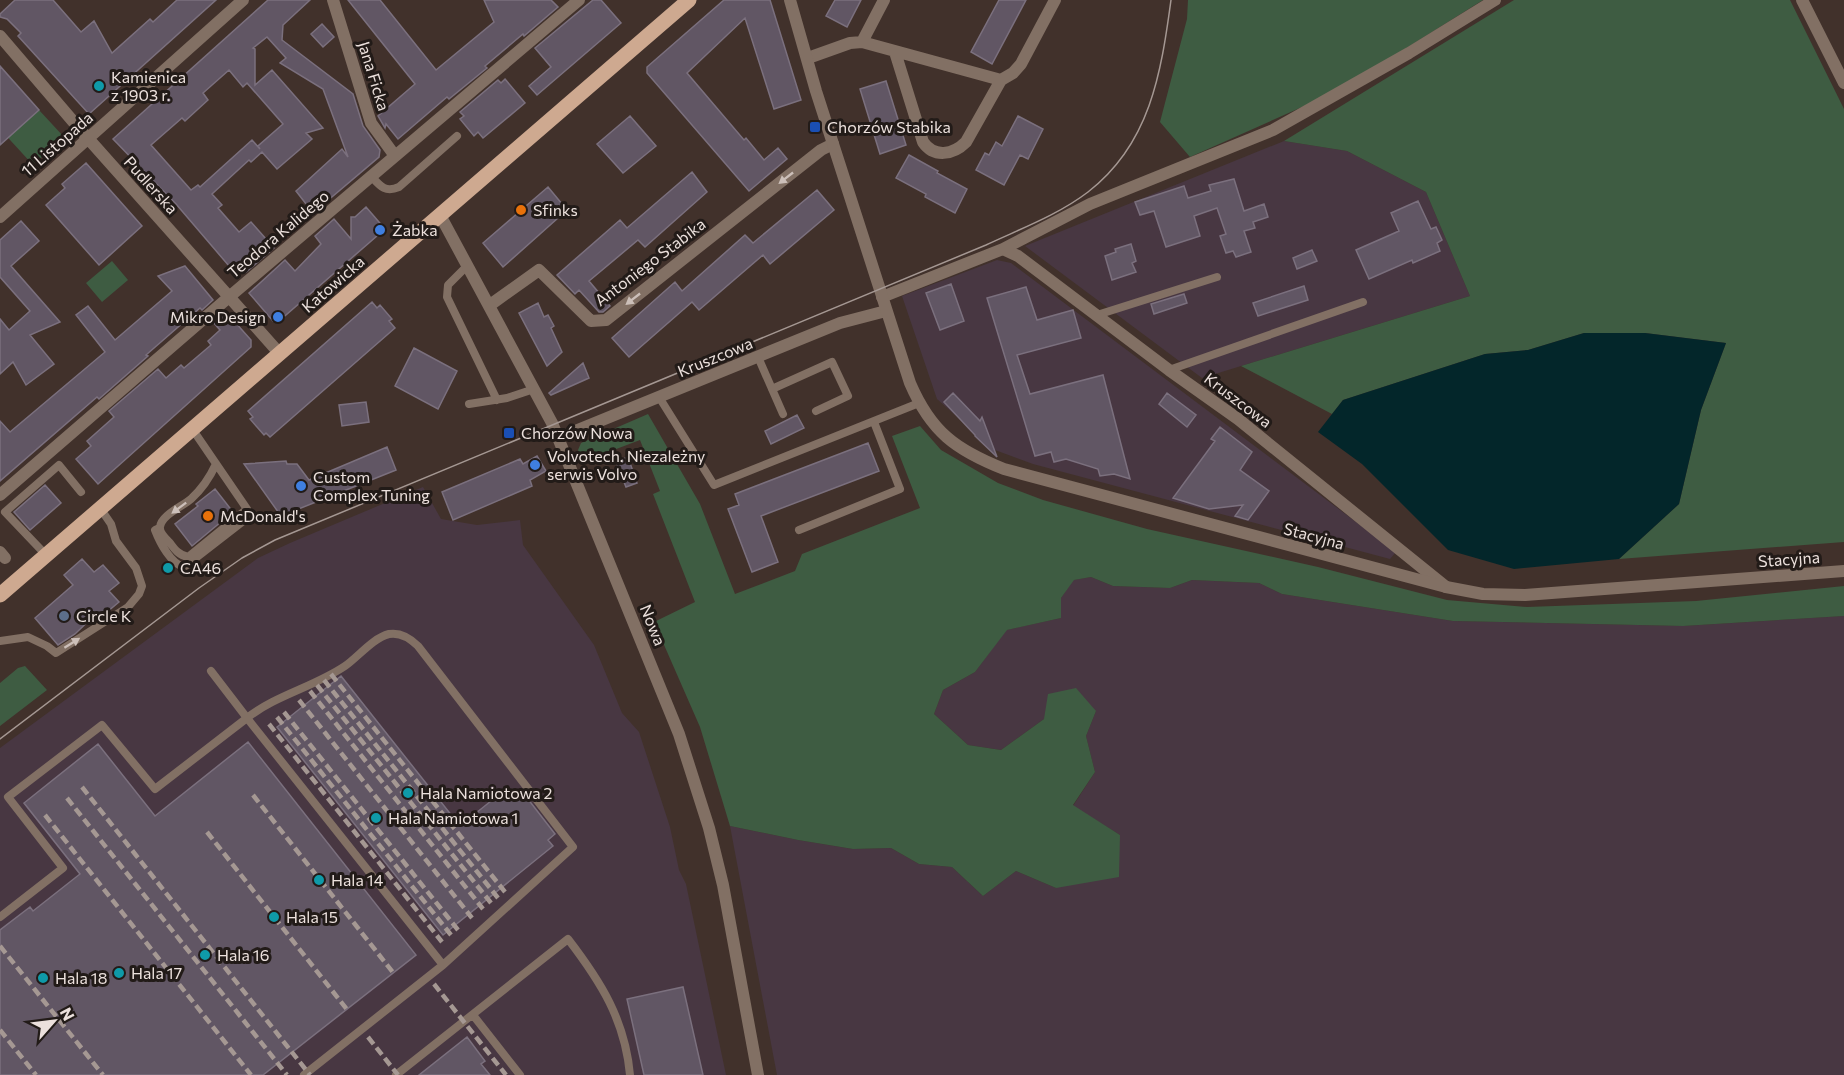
<svg xmlns="http://www.w3.org/2000/svg" width="1844" height="1075" font-family="Commissioner,sans-serif">
  <style>
    .industrial { fill: #483742 }
    .green { fill: #3e5c42 }
    .water { fill: #03262a }
    .building { fill: #615664; stroke: #7b707e; stroke-width: 1.5; fill-rule: evenodd }
    .lines { fill: none; stroke-linecap: round; stroke-linejoin: round }
    .service { stroke: #827064; stroke-width: 8 }
    .minor { stroke: #827064; stroke-width: 12 }
    .tertiary { stroke: #827064; stroke-width: 12 }
    .primary { stroke: #cea990; stroke-width: 15 }
    .tram { stroke: #a59893; stroke-width: 1.5 }
    .rail { stroke: #a59893; stroke-width: 4.5; stroke-dasharray: 9 4.5; stroke-linecap: butt }
    .oneway { fill: #ccbfb9 }
    .culture-dot { fill: #0f9aa8; stroke: #221b18; stroke-width: 2 }
    .transit-dot { fill: #1a4fb4; stroke: #221b18; stroke-width: 2 }
    .food-dot { fill: #e8710a; stroke: #221b18; stroke-width: 2 }
    .shop-dot { fill: #3f7fe0; stroke: #221b18; stroke-width: 2 }
    .service-dot { fill: #5c6f8a; stroke: #221b18; stroke-width: 2 }
    .labels { text-anchor: middle; stroke-width: 6; stroke-linejoin: round; paint-order: stroke }
    .street-label { font-size: 16px; fill: #ece1dd; stroke: #221b18 }
    .poi-label { font-size: 16px; fill: #ece1dd; stroke: #221b18; text-anchor: start }
  </style>
  <rect width="100%" height="100%" fill="#41312b"/>
  <!-- industrial -->
  <path class="industrial" d="M1284,141L1347,151L1426,192L1470,296L1202,378L1025,246Z
    M997,260L1011,263L1396,552L1390,559L1033,464L995,450L937,399L902,296Z
    M423,487L441,519L477,525L520,520L523,545L594,645L622,713L639,732L670,827L679,870L686,884L726,1075H0V748L258,558L290,543Z
    M1091,577L1113,586L1170,588L1192,580L1259,583L1282,594L1453,621L1683,626L1844,616V1075H777L730,826L798,840L853,849L891,848L919,864L952,867L983,896L1016,871L1056,888L1120,835L1073,806L1095,772L1086,736L1096,711L1044,719L1001,750L968,745L934,714L943,690L975,672L1006,630L1061,618V598L1073,580Z"/>
  <!-- green -->
  <path class="green" d="M1188,0H1483L1338,91L1190,157L1160,122L1187,19Z
    M1514,0H1790L1844,109V542L1619,559L1679,504L1701,410L1726,343L1645,333H1584L1528,350L1485,354L1343,400L1332,414L1241,366L1470,296L1426,192L1347,151L1284,141Z
    M0,108L18,128L39,110L64,137L33,165L0,129Z
    M112,261L128,280L102,302L86,283Z
    M648,414L700,504L735,594L795,571L802,554L920,508L892,436L920,426L941,450L998,483L1043,500L1147,529L1318,567L1447,600L1527,607L1696,601L1844,586V616L1683,626L1453,621L1282,594L1259,583L1192,580L1170,588L1113,586L1091,577L1074,580L1061,598V618L1007,630L975,672L943,690L934,714L968,745L1001,750L1044,719L1048,694L1076,688L1096,711L1086,736L1095,772L1073,805L1120,835L1119,877L1056,888L1016,871L983,896L952,867L919,864L891,848L853,849L798,840L730,826L700,727L654,622L695,602L653,494L660,491L640,440L582,462L578,450L581,443Z
    M25,666L47,690L0,726V683L18,668Z"/>
  <!-- water -->
  <path class="water" d="M1584,333H1645L1726,343L1701,410L1679,504L1619,559L1514,569L1448,550L1362,464L1318,432L1343,400L1485,354L1528,350Z"/>
  <!-- building -->
  <path class="building" d="M15,0H53L81,32L94,21L112,53L150,19L153,22L177,0H216L89,114L18,36L21,33L7,19L0,17V14Z
    M268,0H310L283,25L282,40L353,94L363,126L380,150L379,157L313,213L296,191L342,149L348,157L323,89L280,63L286,58L267,37L253,48L255,49V85L272,70L323,128L306,133L312,139L277,169L262,152L251,162L249,160L212,194L222,205L218,208L239,232L251,222L274,248L246,272L235,273L176,204L113,139ZM229,70L243,87L247,83L283,124L258,146L260,149L252,140L200,187L198,185L191,190L151,145L182,118L185,121L208,100L203,93Z
    M348,0H380L436,70L494,22L484,0H551L558,7L524,36L523,34L485,66L487,68L449,99L447,97L398,139L386,124L385,128L378,116L415,84Z
    M593,0H601L621,23L537,95L529,86L551,67L535,48Z
    M724,0H770L801,100L774,109L745,18L687,73L744,140L746,138L764,160L778,148L787,159L749,191L647,73V67Z
    M835,0H861L847,27L826,16Z
    M999,0H1026L992,64L971,52Z
    M322,24L334,37L323,47L311,34Z
    M0,66L39,110L0,145Z
    M505,79L525,103L483,138L478,132L474,136L460,119L464,116L460,112L498,80L501,83Z
    M886,81L906,145L880,154L860,89Z
    M630,116L656,146L623,173L597,144Z
    M1018,116L1043,129L1028,159L1020,155L1004,185L976,170L985,153L989,155L996,142L1002,146Z
    M909,155L938,171L937,173L967,189L955,213L925,197L926,194L896,178Z
    M86,163L142,226L99,265L46,205L65,188L62,184Z
    M692,172L707,192L645,247L638,240L589,281L610,306L603,312H599L579,290L575,294L557,275L620,220L627,228Z
    M1234,179L1244,211L1264,204L1268,217L1253,222L1255,228L1244,231L1251,252L1236,257L1233,251L1226,253L1220,236L1226,234L1217,208L1194,216L1200,236L1166,247L1154,211L1140,215L1135,202L1184,186L1188,198L1211,191L1209,185Z
    M548,187L567,210L503,267L483,243Z
    M817,190L834,210L770,264L763,255L699,310L692,302L629,357L612,338L675,282L682,291L745,235L753,243Z
    M1418,201L1431,229L1436,227L1442,240L1437,243L1440,251L1413,263L1412,260L1369,279L1356,250L1399,231L1391,213Z
    M366,207L385,229L279,321H273L249,293L285,260L295,271L321,244L315,236L334,219L351,239V217H355Z
    M21,221L39,241L11,266L60,322L30,335L54,364L26,385L13,362L0,374V319L9,330L30,311L0,277V240Z
    M1131,244L1136,261L1132,263L1136,272L1112,280L1105,256L1116,252L1115,249Z
    M1312,250L1317,261L1297,269L1293,258Z
    M185,266L213,300L202,310L200,308L146,355L148,356L99,399L97,397L0,481V421L10,432L105,352L76,315L88,306L115,340L172,291L158,276Z
    M951,284L964,321L940,330L926,293Z
    M1304,286L1308,300L1258,316L1253,303Z
    M1026,287L1037,320L1073,310L1081,338L1017,355L1030,394L1103,375L1130,479L1114,474L1100,476L1098,469L1066,459L1054,462L1051,452L1035,456L987,298Z
    M1184,294L1187,303L1154,314L1151,304Z
    M372,302L377,308L380,305L392,319L389,321L395,328L270,437L266,433L264,435L250,419L253,417L248,411Z
    M538,303L544,317L548,315L554,326L551,328L562,352L547,366L519,313Z
    M226,312L251,340V347L98,484L76,459L91,446L87,441L114,417L109,411L158,369L166,378L181,365L184,368L211,345L208,341L220,330L213,322Z
    M414,348L457,371L438,409L395,386Z
    M583,363L589,378L551,395L549,393Z
    M953,393L980,421L982,417L997,457L975,436V435L944,402Z
    M1167,393L1196,415L1187,427L1159,404Z
    M366,402L369,422L342,426L339,405Z
    M797,415L804,428L771,444L765,431Z
    M1220,427L1252,452L1240,470L1269,491L1248,520L1235,516L1243,505L1209,509L1173,498L1215,441L1211,439Z
    M868,443L879,471L761,516L778,562L752,572L728,509L739,505L735,494Z
    M387,447L396,470L281,516L244,464L286,461L287,464H297L309,480Z
    M537,456L546,471L530,480L532,486L453,520L442,492L520,459L523,464Z
    M628,457L637,483L626,487L616,462Z
    M45,485L61,503L30,530L14,512Z
    M215,489L233,512L192,546L175,524L198,506L196,504Z
    M82,559L94,572L103,565L119,583L109,591L119,602L101,617L97,613L75,634L58,645L35,618L73,585L64,575Z
    M341,676L460,826L507,788L513,796L521,790L555,834L548,840L553,846L443,935L277,727Z
    M248,742L416,955L263,1075H0V930L30,907L33,911L80,874L24,803L98,744L155,816Z
    M683,987L703,1075H644L627,999Z
    M467,1037L485,1061L481,1064L490,1075H419Z"/>
  <g class="lines">
    <!-- service -->
    <path class="service" d="M371,176C380,186 385,193 399,187L457,136
      M468,265L448,285L447,297L497,400
      M1097,315L1217,277
      M758,357L783,414
      M1169,370L1363,302
      M772,389L832,362L848,396L816,411
      M659,397L714,485L919,403
      M469,404L507,398L534,389
      M193,430L247,509
      M216,464C210,477 202,489 191,499C183,506 161,515 160,527C159,533 166,539 170,543C175,550 179,555 188,557L247,509
      M157,529L155,530C160,543 171,564 184,567L242,522L247,510
      M799,530L900,489L874,422
      M46,555L5,512L59,465L81,492
      M0,641L28,637L47,646L56,653L128,607L139,594L142,586L136,568L116,541L111,524L100,508
      M0,917L63,868L8,797L102,725L155,789L247,718L211,671
      M473,1015L520,1075
      M304,1075L443,965L573,847L418,646C410,638 401,632 389,634C373,638 358,657 345,666C314,687 276,695 247,718L443,965
      M396,1075L568,939C601,982 625,1020 630,1075"/>
    <!-- minor -->
    <path class="minor" d="M333,0L371,123L395,156
      M1802,0L1844,83
      M0,36L77,126L280,354
      M862,42L884,0
      M895,52L923,142C934,158 953,155 966,142L1001,80
      M808,58L850,43L862,42L1001,80L1013,73L1021,64L1055,0
      M440,215L552,423L679,734L709,828L723,885L758,1075
      M0,217L243,0
      M1003,249L1090,204L1273,130L1409,53L1495,0
      M882,297L1003,249L1018,256L1169,370L1238,419L1446,587
      M490,305L539,270L591,321L606,320L821,150L833,144
      M558,438L840,323L886,311
      M0,495L229,297L579,0
      M0,552L5,558"/>
    <!-- tertiary -->
    <path class="tertiary" d="M790,0L816,91L910,383C931,432 956,450 1004,469L1446,587L1483,594L1525,595L1844,571"/>
    <!-- primary -->
    <path class="primary" d="M0,595L689,0"/>
    <!-- tram -->
    <path class="tram" d="M0,739L199,588L242,558L275,540L986,245C1020,229 1058,215 1088,192C1150,144 1161,74 1171,0"/>
    <!-- rail -->
    <path class="rail" d="M331,674L505,892
      M324,680L498,898
      M317,685L491,903
      M310,691L483,909
      M299,700L472,918
      M284,712L458,930
      M277,717L451,935
      M269,724L442,942
      M82,787L310,1075
      M253,795L395,975
      M67,798L287,1075
      M45,815L251,1075
      M207,832L349,1012
      M0,946L103,1075
      M434,984L506,1075
      M0,1030L36,1075
      M368,1037L398,1075"/>
  </g>
  <!-- one-way arrows -->
  <defs><path id="oneway-solid" d="M-6-.8H1V-3.2L6.5 0L1 3.2V.8H-6Z" transform="scale(1.5)"/></defs>
  <g class="oneway">
    <use href="#oneway-solid" transform="translate(786 178) rotate(142)"/>
    <use href="#oneway-solid" transform="translate(633 299) rotate(142)"/>
    <use href="#oneway-solid" transform="translate(179 508) rotate(143)"/>
    <use href="#oneway-solid" transform="translate(72 643) rotate(-32)"/>
  </g>
  <!-- markers -->
  <g class="culture-dot">
    <circle cx="99" cy="86" r="6"/>
    <circle cx="168" cy="568" r="6"/>
    <circle cx="408" cy="793" r="6"/>
    <circle cx="376" cy="818" r="6"/>
    <circle cx="319" cy="880" r="6"/>
    <circle cx="274" cy="917" r="6"/>
    <circle cx="205" cy="955" r="6"/>
    <circle cx="119" cy="973" r="6"/>
    <circle cx="43" cy="978" r="6"/>
  </g>
  <g class="transit-dot">
    <rect x="809" y="121" width="12" height="12" rx="3"/>
    <rect x="503" y="427" width="12" height="12" rx="3"/>
  </g>
  <g class="food-dot">
    <circle cx="521" cy="210" r="6"/>
    <circle cx="208" cy="516" r="6"/>
  </g>
  <g class="shop-dot">
    <circle cx="380" cy="230" r="6"/>
    <circle cx="278" cy="317" r="6"/>
    <circle cx="535" cy="465" r="6"/>
    <circle cx="301" cy="486" r="6"/>
  </g>
  <circle class="service-dot" cx="64" cy="616" r="6"/>
  <g class="labels">
    <!-- street labels -->
    <g class="street-label">
      <text transform="translate(374 76) rotate(73)" y="6">Jana Ficka</text>
      <text transform="translate(57 144) rotate(-41)" y="6">11 Listopada</text>
      <text transform="translate(151 185) rotate(48)" y="6">Pudlerska</text>
      <text transform="translate(278 234) rotate(-40)" y="6">Teodora Kalidego</text>
      <text transform="translate(650 262) rotate(-37)" y="6">Antoniego Stabika</text>
      <text transform="translate(333 284) rotate(-41)" y="6">Katowicka</text>
      <text transform="translate(715 357) rotate(-22)" y="6">Kruszcowa</text>
      <text transform="translate(1238 400) rotate(37)" y="6">Kruszcowa</text>
      <text transform="translate(1314 536) rotate(15)" y="6">Stacyjna</text>
      <text transform="translate(1789 559) rotate(-4)" y="6">Stacyjna</text>
      <text transform="translate(653 625) rotate(68)" y="6">Nowa</text>
    </g>
    <!-- poi labels -->
    <g class="poi-label">
      <text x="111" y="83">Kamienica<tspan x="111" dy="18">z 1903 r.</tspan></text>
      <text x="827" y="133">Chorzów Stabika</text>
      <text x="533" y="216">Sfinks</text>
      <text x="392" y="236">Żabka</text>
      <text x="266" y="323" text-anchor="end">Mikro Design</text>
      <text x="521" y="439">Chorzów Nowa</text>
      <text x="547" y="462">Volvotech. Niezależny<tspan x="547" dy="18">serwis Volvo</tspan></text>
      <text x="313" y="483">Custom<tspan x="313" dy="18">Complex Tuning</tspan></text>
      <text x="220" y="522">McDonald's</text>
      <text x="180" y="574">CA46</text>
      <text x="76" y="622">Circle K</text>
      <text x="420" y="799">Hala Namiotowa 2</text>
      <text x="388" y="824">Hala Namiotowa 1</text>
      <text x="331" y="886">Hala 14</text>
      <text x="286" y="923">Hala 15</text>
      <text x="217" y="961">Hala 16</text>
      <text x="131" y="979">Hala 17</text>
      <text x="55" y="984">Hala 18</text>
    </g>
  </g>
  <!-- north arrow -->
  <g transform="translate(54 1021) rotate(62)" stroke="#221b18" stroke-width="4.5" paint-order="stroke">
  <path d="M0-4.5L10 22L0 15L-10 22Z" fill="#ece1dd"/>
  <text y="-9" font-size="16" font-weight="bold" text-anchor="middle" fill="#ece1dd">N</text>
  </g>
</svg>
